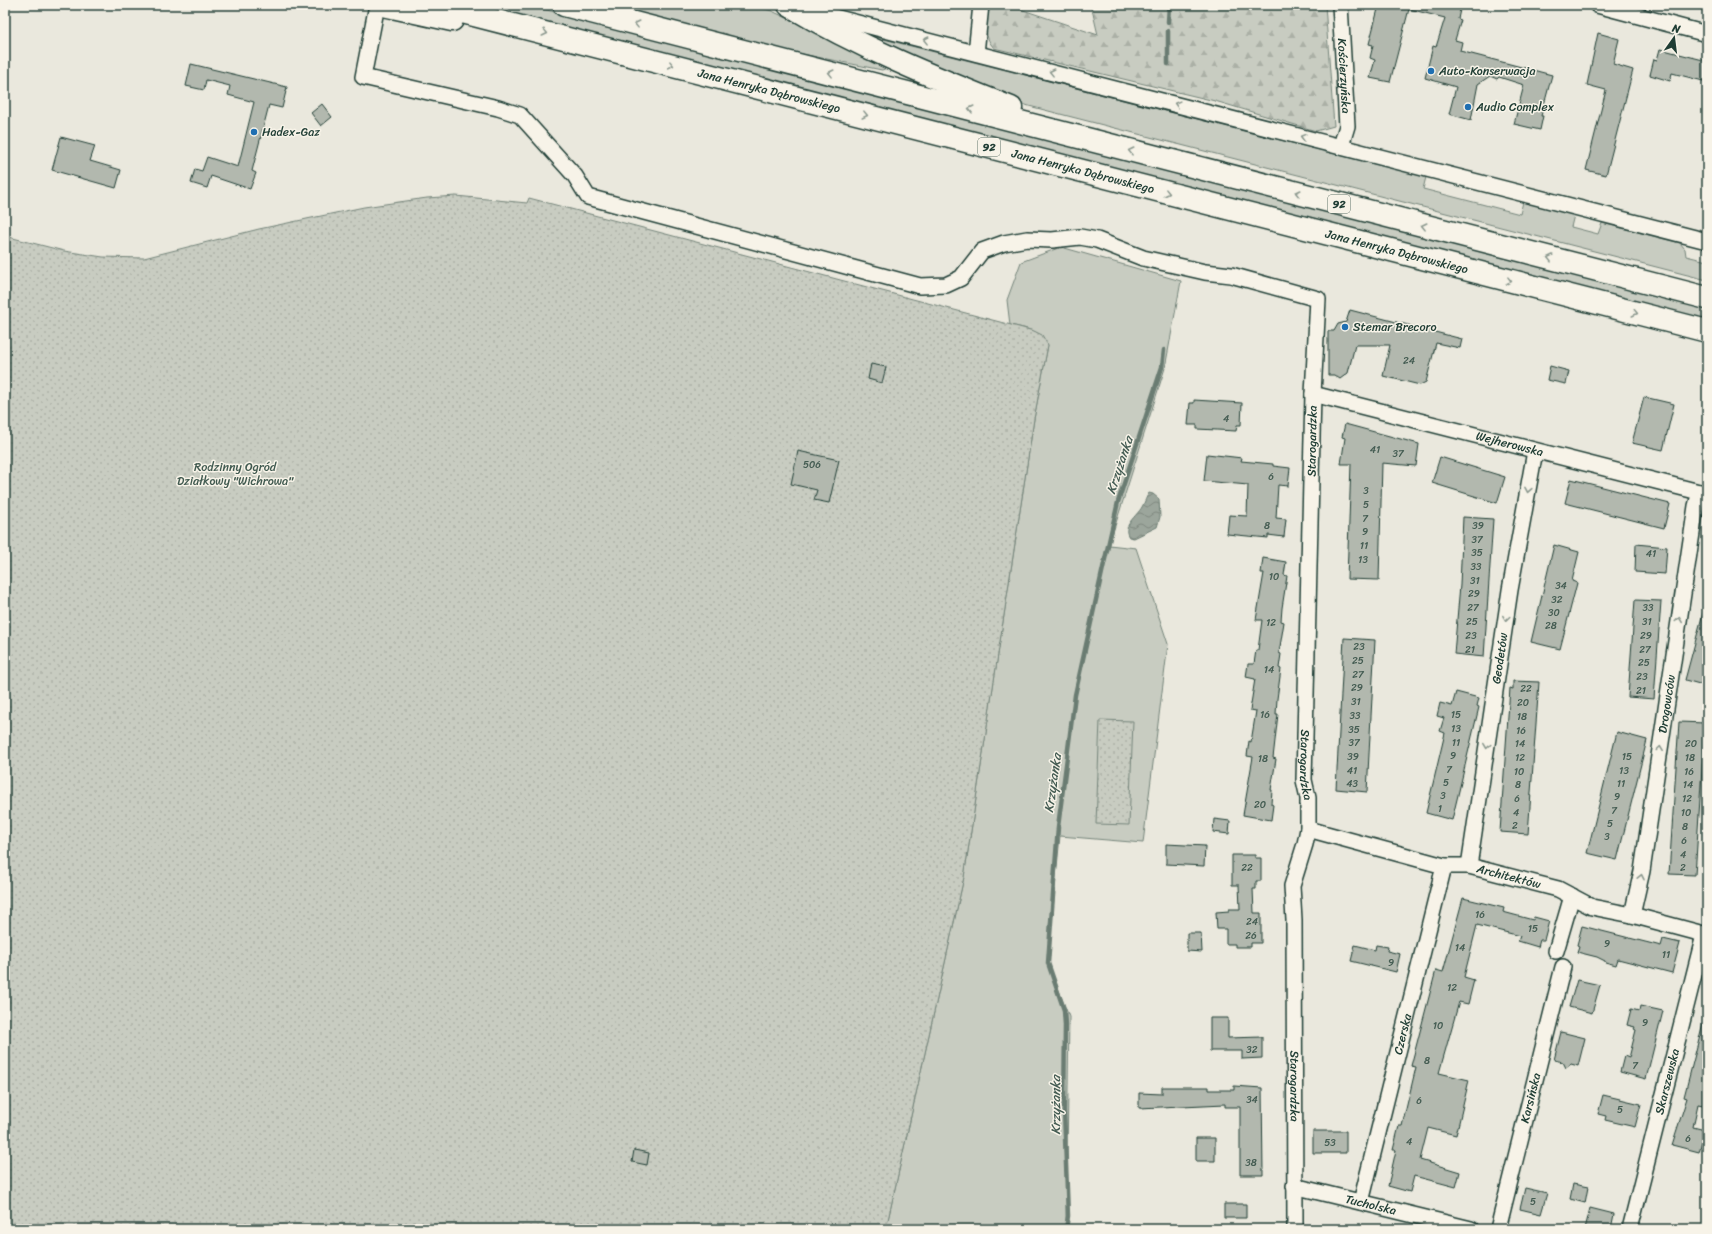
<svg xmlns="http://www.w3.org/2000/svg" width="1712" height="1234" font-family="Sriracha,sans-serif">
  <style>
    .grass { fill: #c8ccc1; stroke: #74847a }
    .forest { fill: url(#forest-firs); stroke: #74847a }
    .park { fill: url(#park-dots); stroke: #74847a }
    .water { fill: url(#water-waves); stroke: #6a7c72 }
    .lines { fill: none; stroke-linecap: round; stroke-linejoin: round }
    .stream { stroke: #6a7c72; stroke-width: 4.5 }
    .building { fill: #b2b8ae; stroke: #1f3d34 }
    .minor-casing { stroke: #1f3d34; stroke-width: 18 }
    .primary-casing { stroke: #1f3d34; stroke-width: 25 }
    .minor { stroke: #f7f3e8; stroke-width: 15 }
    .primary { stroke: #f7f3e8; stroke-width: 22 }
    .oneway { stroke: #8b988e }
    .poi-dot { fill: #1f6fb2; stroke: #f7f3e8; stroke-width: 1.5 }
    .labels { text-anchor: middle; stroke-width: 3; stroke-linejoin: round; paint-order: stroke }
    .number-label { font-size: 10px; fill: #445c52 }
    .shield { fill: #f7f3e8; stroke: #60746a; stroke-width: 1 }
    .shield-label { font-size: 11px; font-weight: bold; fill: #1f3d34 }
    .poi-label { font-size: 12px; fill: #1f3d34; stroke: #f7f3e8; text-anchor: start }
    .street-label { font-size: 12px; fill: #1f3d34; stroke: #f7f3e8 }
    .park-label { font-size: 12px; fill: #415a50; stroke: #f7f3e8 }
    .water-label { font-size: 13px; font-style: italic; fill: #445c53; stroke: #f7f3e8 }
  </style>
  <defs>
    <pattern id="forest-firs" width="22" height="20" patternUnits="userSpaceOnUse"><rect width="22" height="20" fill="#c8ccc1"/><path d="M5 1l3.5 6h-7zM16 11l3.5 6h-7z" fill="#abb0a6"/></pattern>
    <pattern id="park-dots" width="8" height="8" patternUnits="userSpaceOnUse"><rect width="8" height="8" fill="#c8ccc1"/><path d="M2 2h.1M6 6h.1" fill="none" stroke="#abb0a6" stroke-width="1.8" stroke-linecap="round"/></pattern>
    <pattern id="water-waves" width="16" height="10" patternUnits="userSpaceOnUse"><rect width="16" height="10" fill="#9ca69c"/><path d="M0 5q4-4 8 0t8 0" fill="none" stroke="#7f8880"/></pattern>
  </defs>
  <rect width="100%" height="100%" fill="#eae8dd"/>
  <filter id="ink" filterUnits="userSpaceOnUse"><feTurbulence type="fractalNoise" baseFrequency=".025" numOctaves="2"/><feDisplacementMap in="SourceGraphic" scale="8" xChannelSelector="R" yChannelSelector="G"/><feConvolveMatrix kernelMatrix="1 2 1 2 8 2 1 2 1" color-interpolation-filters="sRGB"/></filter>
  <g filter="url(#ink)">
    <!-- grass -->
    <path class="grass" d="M472,5H527L1707,307V322Z
      M602,5H751L772,11L858,52L887,68L882,70L757,45Z
      M848,30L1426,177L1423,189L1520,214L1523,202L1574,215L1571,227L1598,234L1602,223L1680,243L1685,249L1686,256L1707,261V280L1029,106L1006,99Z
      M1061,247L1181,281L1165,368L1109,545L1136,548L1168,644L1143,843L1060,836L1048,961L1069,1017L1066,1229H886L964,877L1034,419L1048,345C1038,329 1027,329 1010,325L1007,300L1021,262Z"/>
    <!-- forest -->
    <path class="forest" d="M989,5H1008L1098,35L1091,5H1325L1334,126L1316,131L1215,101L994,48C982,35 987,21 989,5Z"/>
    <!-- park -->
    <path class="park" d="M456,196L527,203L529,198L1034,331L1042,335L1048,345L1034,419L964,877L886,1229H5V236L64,251L103,257L144,258L259,229L364,207L427,198Z
      M1100,720L1133,721L1129,825L1096,824Z"/>
    <!-- water -->
    <path class="water" d="M1149,493L1153,494L1159,499L1160,517L1157,527L1134,538L1129,537C1121,526 1137,516 1142,507C1145,502 1146,497 1149,493Z"/>
    <g class="lines">
      <!-- stream -->
      <path class="stream" d="M1168,22L1169,5
        M1168,31V64
        M1066,1229L1068,1216L1064,1111L1065,1025L1064,1010L1048,963L1058,827L1075,695L1103,568L1118,502L1162,367L1164,350"/>
    </g>
    <!-- building -->
    <path class="building" d="M1379,5H1461L1458,19L1461,20L1455,40L1462,42L1460,51L1552,75L1541,116H1543L1540,130L1514,124L1524,85L1499,77L1497,79L1490,76L1478,84L1471,120L1449,114L1456,87L1425,78L1433,46L1436,47L1445,18L1409,9L1390,82L1370,78L1375,60L1370,58L1373,45L1369,44Z
      M1598,33L1619,39L1613,64L1633,70L1606,175L1586,170L1606,90L1587,85Z
      M1660,49L1707,61V82L1672,73L1670,81L1650,75L1654,59L1657,60Z
      M191,64L287,87L282,108L269,105L252,171L256,173L250,189L211,176L207,188L191,183L195,169L202,171L207,157L238,167L254,102L228,95L230,86L206,80L204,90L186,86Z
      M322,104L332,117L321,126L311,113Z
      M61,137L95,146L90,161L121,170L116,188L52,170Z
      M1350,310L1462,339L1460,348L1436,343L1426,382L1420,385L1383,376L1390,345H1355L1348,373L1340,379L1334,375H1328V331H1334L1338,324L1346,322Z
      M871,364L886,367L882,383L868,379Z
      M1550,366L1569,371L1566,384L1547,380Z
      M1644,397L1674,404L1663,450L1632,443Z
      M1194,400L1242,403L1241,425H1237L1236,431L1197,429V425H1188L1190,403H1194Z
      M1345,424L1419,444L1416,466L1382,463L1379,580L1347,579L1351,464H1341L1345,438L1342,437Z
      M798,451L839,460L829,503L814,500L817,490L791,484Z
      M1207,454L1242,458L1241,461L1273,464V466L1290,468L1288,486L1278,485L1276,518L1286,519L1284,537L1268,535V538L1227,534L1229,515L1247,516L1248,485L1204,481Z
      M1440,457L1505,477L1497,503L1432,483Z
      M1571,479L1670,504L1664,528L1565,503Z
      M1463,517L1493,519L1484,657L1454,654L1460,585Z
      M1636,544L1667,547L1665,574L1635,572Z
      M1554,545L1579,552L1572,581L1577,583L1560,649L1531,642Z
      M1263,558L1286,562L1284,575L1287,576L1282,608L1281,621L1284,622L1279,653L1281,654L1279,668L1281,669L1277,699L1276,714H1278L1273,758L1276,759L1271,790H1272L1271,804L1273,805L1271,820L1243,815L1253,757L1247,756L1249,741L1251,742L1256,711L1250,710L1255,679L1246,677L1248,664H1254L1256,650H1258L1262,620H1256L1264,573H1261Z
      M1635,600L1661,601L1654,699L1628,697Z
      M1703,613H1707V686L1685,680Z
      M1344,638L1375,640L1367,792L1336,789Z
      M1513,681L1539,682L1528,834L1500,832L1510,688L1513,689Z
      M1456,692L1479,698L1477,706L1479,707L1452,820L1426,813L1445,733L1440,731L1444,718L1437,716L1440,703L1452,706Z
      M1679,722L1705,723L1695,875L1669,874Z
      M1617,732L1647,740L1617,860L1587,853Z
      M1214,819L1230,821L1229,834L1213,832Z
      M1166,844L1205,846L1204,866L1166,864Z
      M1232,855H1255V858H1261V881H1256V889H1253L1254,913H1261V943H1251V947H1235V944H1226V929H1217L1216,912L1229,911V909H1240L1239,885H1232Z
      M1463,898L1504,908L1503,912L1533,920L1534,917L1549,921L1544,940H1540L1538,947L1518,941L1520,936L1477,925L1464,977L1474,980L1468,1004L1459,1002L1439,1073L1469,1080L1456,1135L1428,1128L1420,1160L1460,1172L1456,1187L1414,1176L1410,1192L1388,1186L1396,1150H1393L1399,1126H1402L1416,1067L1411,1066L1436,970L1443,972Z
      M1582,926L1661,946L1663,939L1680,943L1672,973L1618,959L1616,965L1605,962V961L1597,957L1577,952L1579,946L1577,945Z
      M1187,933H1201L1202,952L1187,951Z
      M1355,945L1375,950L1376,945L1388,947L1387,951L1400,954L1396,972L1351,961Z
      M1577,980L1600,985L1592,1013L1569,1007Z
      M1640,1006L1663,1011L1646,1079L1620,1072L1624,1056L1629,1058L1636,1030L1634,1029L1635,1027L1627,1025L1631,1009L1639,1011Z
      M1210,1018H1228V1038L1262,1037V1058L1242,1059V1051H1210Z
      M1703,1023H1707V1103L1704,1102L1703,1105L1698,1104L1693,1127L1705,1130L1699,1152L1672,1145L1687,1098L1684,1097Z
      M1561,1032L1585,1038L1578,1066L1571,1064L1566,1068L1563,1062L1554,1060Z
      M1234,1086L1262,1088L1263,1175H1240V1107H1225V1104L1139,1108V1093L1162,1094V1087H1209V1090H1234Z
      M1603,1095L1641,1104L1635,1127L1605,1120L1606,1116L1598,1114Z
      M1313,1131H1346V1153H1313Z
      M1196,1138H1215V1161H1196Z
      M634,1150L649,1153L647,1165L632,1162Z
      M1573,1184L1588,1187L1585,1203L1570,1199Z
      M1525,1188L1547,1193L1541,1214L1520,1209Z
      M1224,1204H1246V1218H1224Z
      M1590,1208L1614,1214L1611,1229H1585Z"/>
    <g class="lines">
      <!-- minor casing -->
      <g class="minor-casing">
        <g id="minor">
          <path id="s1" d="M377,5L363,77L498,108L520,115L575,176L588,197L920,286L946,285L961,278L982,251L1004,243L1027,239L1052,240L1080,237L1097,240L1143,258L1205,272L1231,275L1318,299L1313,394L1304,780L1308,798V829L1305,844L1292,886L1294,920L1295,1229"/>
          <path id="s2" d="M1340,5L1347,126L1341,146"/>
          <path d="M1597,5L1707,34"/>
          <path d="M811,11L1707,241"/>
          <path d="M976,53L981,5"/>
          <path id="s3" d="M1313,394L1707,494"/>
          <path id="s4" d="M1308,829L1444,866H1469L1558,889L1592,907L1632,915L1707,935"/>
          <path id="s5" d="M1469,866L1510,590L1535,451"/>
          <path id="s6" d="M1632,915L1642,871L1696,506L1700,492"/>
          <path d="M1556,951L1572,896"/>
          <path id="s7" d="M1294,1186L1471,1229"/>
          <path id="s8" d="M1361,1202L1444,866"/>
          <path id="s9" d="M1498,1229L1563,967"/>
          <path id="s10" d="M1630,1229L1704,935"/>
        </g>
      </g>
      <!-- primary casing -->
      <g class="primary-casing">
        <g id="primary">
          <path d="M383,5L452,20"/>
          <path id="s11" d="M435,5L1707,331"/>
          <path d="M564,5L1707,298"/>
          <path d="M789,5C859,47 935,78 1011,108"/>
        </g>
      </g>
      <!-- minor -->
      <use href="#minor" class="minor"/>
      <!-- primary -->
      <use href="#primary" class="primary"/>
    </g>
    <!-- one-way arrows -->
    <defs><path id="oneway-chevron" d="M-2-3.5L2.5 0L-2 3.5" fill="none" stroke-width="1.6" stroke-linecap="round" stroke-linejoin="round"/></defs>
    <g class="oneway">
      <use href="#oneway-chevron" transform="translate(637 24) rotate(-166)"/>
      <use href="#oneway-chevron" transform="translate(545 33) rotate(14)"/>
      <use href="#oneway-chevron" transform="translate(926 40) rotate(-166)"/>
      <use href="#oneway-chevron" transform="translate(671 65) rotate(14)"/>
      <use href="#oneway-chevron" transform="translate(1052 72) rotate(-166)"/>
      <use href="#oneway-chevron" transform="translate(831 73) rotate(-166)"/>
      <use href="#oneway-chevron" transform="translate(1177 104) rotate(-165)"/>
      <use href="#oneway-chevron" transform="translate(971 109) rotate(-166)"/>
      <use href="#oneway-chevron" transform="translate(865 115) rotate(14)"/>
      <use href="#oneway-chevron" transform="translate(1303 137) rotate(-165)"/>
      <use href="#oneway-chevron" transform="translate(1131 151) rotate(-166)"/>
      <use href="#oneway-chevron" transform="translate(1167 193) rotate(14)"/>
      <use href="#oneway-chevron" transform="translate(1298 193) rotate(-166)"/>
      <use href="#oneway-chevron" transform="translate(1424 226) rotate(-166)"/>
      <use href="#oneway-chevron" transform="translate(1550 258) rotate(-166)"/>
      <use href="#oneway-chevron" transform="translate(1509 281) rotate(14)"/>
      <use href="#oneway-chevron" transform="translate(1635 313) rotate(14)"/>
      <use href="#oneway-chevron" transform="translate(1528 490) rotate(100)"/>
      <use href="#oneway-chevron" transform="translate(1506 618) rotate(98)"/>
      <use href="#oneway-chevron" transform="translate(1679 620) rotate(-82)"/>
      <use href="#oneway-chevron" transform="translate(1487 746) rotate(98)"/>
      <use href="#oneway-chevron" transform="translate(1660 749) rotate(-82)"/>
      <use href="#oneway-chevron" transform="translate(1641 877) rotate(-78)"/>
    </g>
  </g>
  <!-- markers -->
  <g class="poi-dot">
    <circle cx="1431" cy="71" r="4"/>
    <circle cx="1468" cy="107" r="4"/>
    <circle cx="254" cy="132" r="4"/>
    <circle cx="1345" cy="327" r="4"/>
  </g>
  <g class="labels">
    <!-- number labels -->
    <g class="number-label">
      <text x="1409" y="364">24</text>
      <text x="1226" y="422">4</text>
      <text x="1375" y="453">41</text>
      <text x="1398" y="457">37</text>
      <text x="812" y="468">506</text>
      <text x="1271" y="480">6</text>
      <text x="1366" y="494">3</text>
      <text x="1366" y="508">5</text>
      <text x="1365" y="522">7</text>
      <text x="1267" y="529">8</text>
      <text x="1478" y="529">39</text>
      <text x="1365" y="535">9</text>
      <text x="1477" y="543">37</text>
      <text x="1364" y="549">11</text>
      <text x="1477" y="556">35</text>
      <text x="1651" y="557">41</text>
      <text x="1363" y="563">13</text>
      <text x="1476" y="570">33</text>
      <text x="1274" y="580">10</text>
      <text x="1475" y="584">31</text>
      <text x="1561" y="589">34</text>
      <text x="1474" y="597">29</text>
      <text x="1557" y="603">32</text>
      <text x="1473" y="611">27</text>
      <text x="1648" y="611">33</text>
      <text x="1554" y="616">30</text>
      <text x="1472" y="625">25</text>
      <text x="1647" y="625">31</text>
      <text x="1271" y="626">12</text>
      <text x="1551" y="629">28</text>
      <text x="1471" y="639">23</text>
      <text x="1646" y="639">29</text>
      <text x="1359" y="650">23</text>
      <text x="1470" y="653">21</text>
      <text x="1645" y="653">27</text>
      <text x="1358" y="664">25</text>
      <text x="1644" y="666">25</text>
      <text x="1269" y="673">14</text>
      <text x="1358" y="678">27</text>
      <text x="1642" y="680">23</text>
      <text x="1357" y="691">29</text>
      <text x="1526" y="692">22</text>
      <text x="1641" y="694">21</text>
      <text x="1356" y="705">31</text>
      <text x="1523" y="706">20</text>
      <text x="1265" y="718">16</text>
      <text x="1456" y="718">15</text>
      <text x="1355" y="719">33</text>
      <text x="1522" y="720">18</text>
      <text x="1456" y="732">13</text>
      <text x="1354" y="733">35</text>
      <text x="1521" y="734">16</text>
      <text x="1354" y="746">37</text>
      <text x="1456" y="746">11</text>
      <text x="1520" y="747">14</text>
      <text x="1691" y="747">20</text>
      <text x="1453" y="759">9</text>
      <text x="1353" y="760">39</text>
      <text x="1627" y="760">15</text>
      <text x="1520" y="761">12</text>
      <text x="1690" y="761">18</text>
      <text x="1263" y="762">18</text>
      <text x="1449" y="773">7</text>
      <text x="1352" y="774">41</text>
      <text x="1624" y="774">13</text>
      <text x="1519" y="775">10</text>
      <text x="1689" y="775">16</text>
      <text x="1446" y="786">5</text>
      <text x="1352" y="787">43</text>
      <text x="1621" y="787">11</text>
      <text x="1518" y="788">8</text>
      <text x="1688" y="788">14</text>
      <text x="1443" y="799">3</text>
      <text x="1617" y="800">9</text>
      <text x="1517" y="802">6</text>
      <text x="1687" y="802">12</text>
      <text x="1260" y="808">20</text>
      <text x="1440" y="812">1</text>
      <text x="1614" y="814">7</text>
      <text x="1516" y="816">4</text>
      <text x="1686" y="816">10</text>
      <text x="1610" y="827">5</text>
      <text x="1515" y="829">2</text>
      <text x="1685" y="830">8</text>
      <text x="1607" y="840">3</text>
      <text x="1684" y="844">6</text>
      <text x="1683" y="858">4</text>
      <text x="1247" y="871">22</text>
      <text x="1683" y="871">2</text>
      <text x="1480" y="918">16</text>
      <text x="1252" y="925">24</text>
      <text x="1533" y="932">15</text>
      <text x="1251" y="939">26</text>
      <text x="1607" y="947">9</text>
      <text x="1460" y="951">14</text>
      <text x="1666" y="958">11</text>
      <text x="1391" y="966">9</text>
      <text x="1452" y="991">12</text>
      <text x="1645" y="1026">9</text>
      <text x="1438" y="1029">10</text>
      <text x="1252" y="1053">32</text>
      <text x="1427" y="1064">8</text>
      <text x="1635" y="1069">7</text>
      <text x="1252" y="1103">34</text>
      <text x="1419" y="1104">6</text>
      <text x="1620" y="1113">5</text>
      <text x="1688" y="1142">6</text>
      <text x="1409" y="1145">4</text>
      <text x="1330" y="1146">53</text>
      <text x="1251" y="1166">38</text>
      <text x="1533" y="1205">5</text>
    </g>
    <!-- shield labels -->
    <g class="shield">
      <rect x="978" y="138" width="22" height="18" rx="3"/>
      <rect x="1328" y="195" width="22" height="18" rx="3"/>
    </g>
    <g class="shield-label">
      <text x="989" y="151">92</text>
      <text x="1339" y="208">92</text>
    </g>
    <!-- poi labels -->
    <g class="poi-label">
      <text x="1439" y="75">Auto-Konserwacja</text>
      <text x="1476" y="111">Audio Complex</text>
      <text x="262" y="136">Hadex-Gaz</text>
      <text x="1353" y="331">Stemar Brecoro</text>
    </g>
    <!-- street labels -->
    <g class="street-label">
      <text dy="4" stroke="none"><textPath href="#s2" startOffset="71">Kościerzyńska</textPath></text>
      <text dy="4" stroke="none"><textPath href="#s11" startOffset="345">Jana Henryka Dąbrowskiego</textPath></text>
      <text dy="4" stroke="none"><textPath href="#s11" startOffset="669">Jana Henryka Dąbrowskiego</textPath></text>
      <text dy="4" stroke="none"><textPath href="#s11" startOffset="993">Jana Henryka Dąbrowskiego</textPath></text>
      <text transform="translate(1312 441) rotate(-89)" y="4">Starogardzka</text>
      <text dy="4" stroke="none"><textPath href="#s3" startOffset="203">Wejherowska</textPath></text>
      <text dy="4" stroke="none"><textPath href="#s5" startOffset="210">Geodetów</textPath></text>
      <text dy="4" stroke="none"><textPath href="#s6" startOffset="214">Drogowców</textPath></text>
      <text dy="4" stroke="none"><textPath href="#s1" startOffset="1575">Starogardzka</textPath></text>
      <text dy="4" stroke="none"><textPath href="#s4" startOffset="207">Architektów</textPath></text>
      <text dy="4" stroke="none"><textPath href="#s8" startOffset="173">Czerska</textPath></text>
      <text dy="4" stroke="none"><textPath href="#s10" startOffset="152">Skarszewska</textPath></text>
      <text dy="4" stroke="none"><textPath href="#s1" startOffset="1899">Starogardzka</textPath></text>
      <text dy="4" stroke="none"><textPath href="#s9" startOffset="135">Karsińska</textPath></text>
      <text dy="4" stroke="none"><textPath href="#s7" startOffset="79">Tucholska</textPath></text>
    </g>
    <!-- park labels -->
    <g class="park-label">
      <text x="235" y="471">Rodzinny Ogród<tspan x="235" dy="14">Działkowy "Wichrowa"</tspan></text>
    </g>
    <!-- water labels -->
    <g class="water-label">
      <text transform="translate(1119 465) rotate(-72)" y="5">Krzyżanka</text>
      <text transform="translate(1052 783) rotate(-82)" y="5">Krzyżanka</text>
      <text transform="translate(1055 1105) rotate(-90)" y="5">Krzyżanka</text>
    </g>
  </g>
  <!-- margin -->
  <rect width="1712" height="1234" fill="none" stroke="#f7f3e8" stroke-width="20"/>
  <rect x="10" y="10" width="1692" height="1214" fill="none" stroke="#1f3d34" stroke-width="1.5" filter="url(#ink)"/>
  <!-- north arrow -->
  <g transform="translate(1674 38) rotate(14)" stroke="#f7f3e8" stroke-width="3" paint-order="stroke">
  <path d="M0-3L7 15L0 10L-7 15Z" fill="#1f3d34"/>
  <text y="-6" font-size="11" font-weight="bold" text-anchor="middle" fill="#1f3d34">N</text>
  </g>
</svg>
